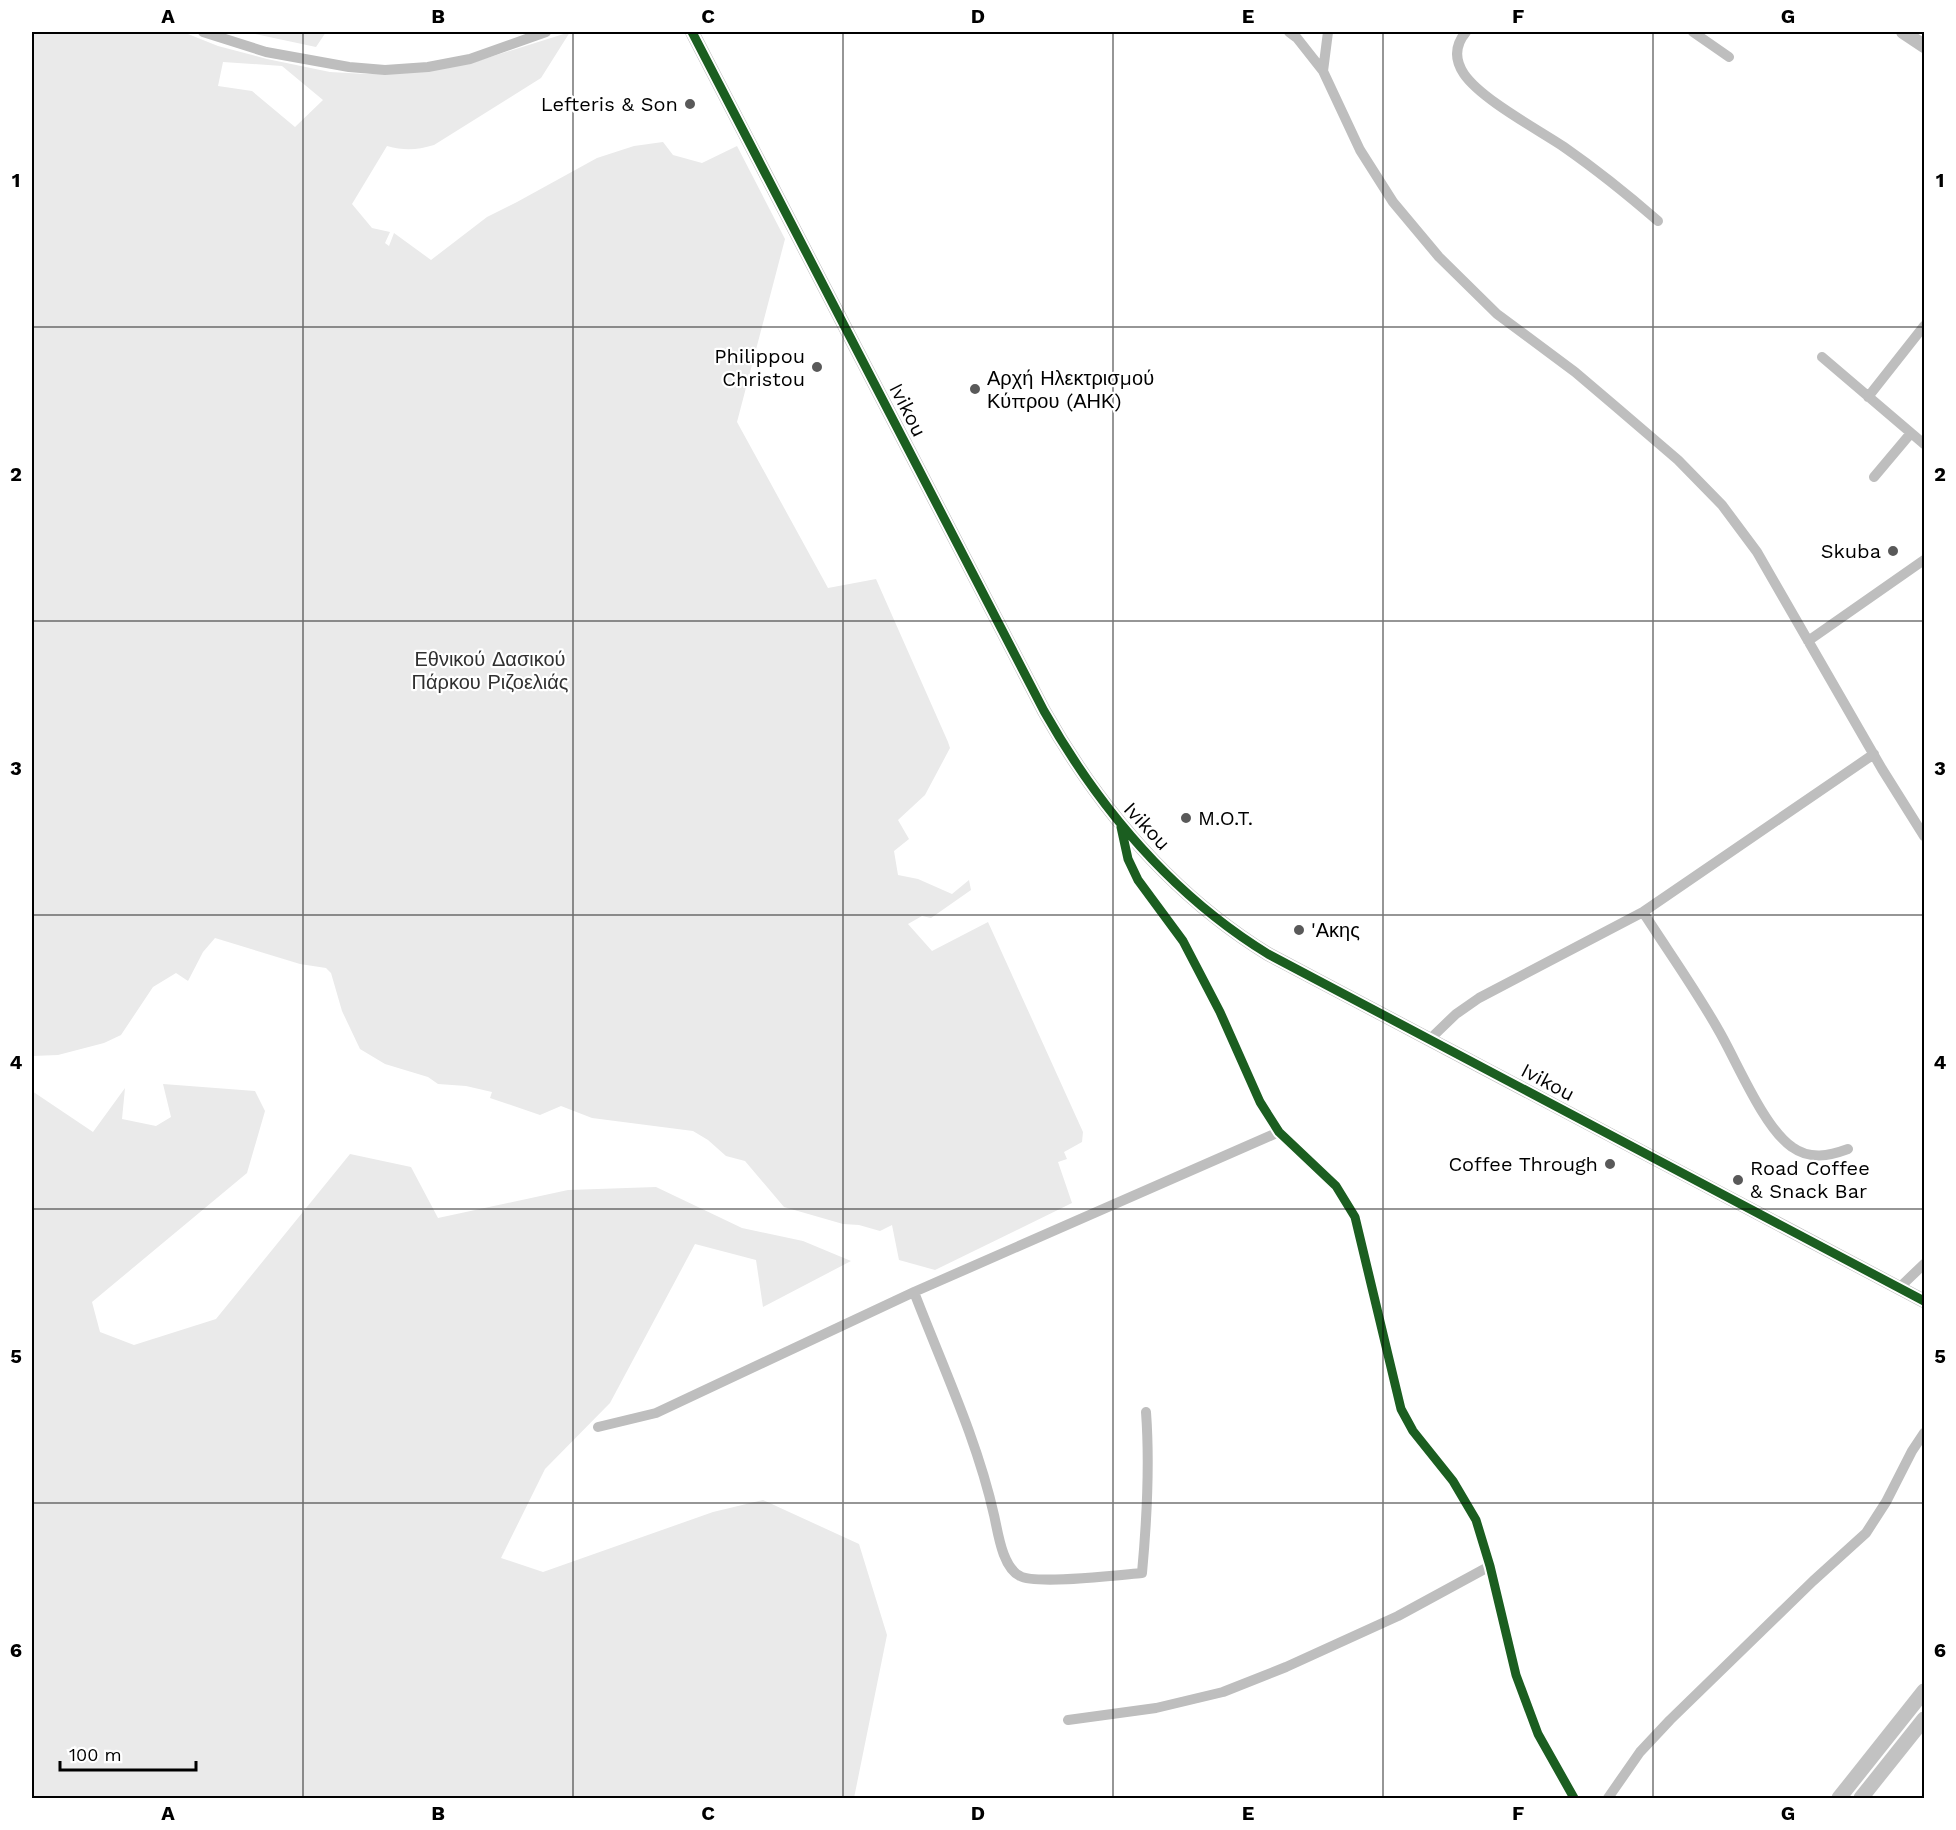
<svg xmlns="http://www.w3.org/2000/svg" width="1956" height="1830" font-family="'Work Sans',sans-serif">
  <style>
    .green { fill: #eaeaea; fill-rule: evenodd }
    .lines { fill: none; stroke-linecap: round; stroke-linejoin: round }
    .minor { stroke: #bebebe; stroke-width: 10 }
    .tertiary { stroke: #bebebe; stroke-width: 14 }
    .secondary { stroke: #c2c2c2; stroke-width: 15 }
    .cycleway-casing { stroke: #fff; stroke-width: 13 }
    .cycleway { stroke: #1b5e20; stroke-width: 9 }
    .grid { fill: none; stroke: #000; stroke-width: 1.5; stroke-opacity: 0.55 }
    .poi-dot { fill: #595959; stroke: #fff; stroke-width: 2 }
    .labels { text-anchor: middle; stroke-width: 4.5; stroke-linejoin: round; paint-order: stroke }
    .poi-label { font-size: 20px; fill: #000; stroke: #fff; text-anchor: end }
    .street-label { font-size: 20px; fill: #000; stroke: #fff }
    .park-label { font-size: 20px; fill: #303030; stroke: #fff }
    .neatline { fill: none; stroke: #000; stroke-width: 2 }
    .grid-label { font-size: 20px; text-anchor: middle; font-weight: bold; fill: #000 }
  </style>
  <rect width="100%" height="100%" fill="#fff"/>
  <!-- green -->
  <path class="green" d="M32,32H183L218,46L267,59L330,72L366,74L410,72L471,63L570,32L541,78L434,145C417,150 405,151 387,146L352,204L372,228L390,232L385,243L389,246L394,233L431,260L487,217L517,202L597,158L634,146L663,142L673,155L702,163L737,146L785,239L737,422L828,588L876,579L948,742L950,748L925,795L898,820L909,839L894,851L898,875L918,879L952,894L969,880L971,890L931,918L922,916L908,924L932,951L988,922L1083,1132L1082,1142L1064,1152L1067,1159L1058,1162L1072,1203L935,1270L899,1260L892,1225L880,1231L859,1225L843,1224L784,1207L745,1161L726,1156L708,1140L693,1131L592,1118L561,1106L540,1115L490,1098L492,1092L466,1086L438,1084L428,1077L385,1064L360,1049L342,1011L331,973L326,968L300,964L215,938L203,952L188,981L176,973L153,987L121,1035L104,1043L58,1055L32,1056ZM223,62L282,66L323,100L295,127L252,91L218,86Z
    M246,32H326L316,47Z
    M163,1084L255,1091L265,1111L247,1173L92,1302L100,1332L134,1345L216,1319L350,1154L411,1167L438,1218L568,1190L656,1187L742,1228L803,1241L851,1261L763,1307L756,1260L695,1244L610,1403L545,1469L501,1558L543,1572L713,1512L763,1500L859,1544L887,1635L854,1798H32V1091L93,1132L125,1088L122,1119L156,1126L171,1117Z"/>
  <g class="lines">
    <!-- minor -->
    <path class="minor" d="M203,32L266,52L349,67L385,70L428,67L470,59L546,32
      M1289,32L1297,38L1323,71L1360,150L1393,202L1439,257L1497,314L1575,372L1615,406L1678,460L1722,505L1757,552L1882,769L1924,836
      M1466,32C1455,45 1454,59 1464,74C1481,99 1537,129 1564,147C1597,170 1628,195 1658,221
      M1693,32L1729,57
      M1323,71L1328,32
      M1822,357L1924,444
      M1868,397L1924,326
      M1874,477L1911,433
      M1808,641L1924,560
      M1121,827L1128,859L1138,880L1183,941L1220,1012L1260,1102L1279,1132L1336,1186L1355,1217L1401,1409L1413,1431L1453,1481L1476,1520L1490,1566L1516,1675L1538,1734L1574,1798
      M1643,912C1668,951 1696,990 1719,1031C1737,1062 1764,1128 1792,1147C1810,1160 1829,1156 1848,1149
      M1429,1040L1456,1014L1479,998L1643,912L1874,754
      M1899,1288L1924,1264
      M914,1292C942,1365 977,1439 994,1515C998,1532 1002,1567 1020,1576C1036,1585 1119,1575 1142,1573C1147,1519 1150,1466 1146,1412
      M598,1427L656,1413L914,1292L1279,1132
      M1068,1720L1156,1708L1223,1692L1286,1667L1398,1616L1490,1566
      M1608,1798L1640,1752L1670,1720L1813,1581L1866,1533L1886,1502L1912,1451L1924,1433"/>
    <!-- tertiary -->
    <path class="tertiary" d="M692,32L1044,711C1099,808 1172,895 1268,954L1924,1301
      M1903,32L1924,46"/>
    <!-- secondary -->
    <path class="secondary" d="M1839,1798L1924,1691
      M1861,1798L1924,1719"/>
    <!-- cycleway casing -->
    <g class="cycleway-casing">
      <path id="cycleway" d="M692,32L1044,711C1099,808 1172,895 1268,954L1924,1301
        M1121,827L1128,859L1138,880L1183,941L1220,1012L1260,1102L1279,1132L1336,1186L1355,1217L1401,1409L1413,1431L1453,1481L1476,1520L1490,1566L1516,1675L1538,1734L1574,1798"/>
    </g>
    <!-- cycleway -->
    <use href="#cycleway" class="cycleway"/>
  </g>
  <!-- grid -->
  <path class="grid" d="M303,32V1798M573,32V1798M843,32V1798M1113,32V1798M1383,32V1798M1653,32V1798M32,327H1924M32,621H1924M32,915H1924M32,1209H1924M32,1503H1924"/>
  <!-- markers -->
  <g class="poi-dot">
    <circle cx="690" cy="104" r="6"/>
    <circle cx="817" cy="367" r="6"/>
    <circle cx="975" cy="389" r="6"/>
    <circle cx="1893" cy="551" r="6"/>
    <circle cx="1186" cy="818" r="6"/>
    <circle cx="1299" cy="930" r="6"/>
    <circle cx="1610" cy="1164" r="6"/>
    <circle cx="1738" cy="1180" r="6"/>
  </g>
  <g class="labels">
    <!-- poi labels -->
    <g class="poi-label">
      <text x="678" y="111">Lefteris &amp; Son</text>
      <text x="805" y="363">Philippou<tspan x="805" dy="23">Christou</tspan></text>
      <text x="987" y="385" text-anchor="start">Αρχή Ηλεκτρισμού<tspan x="987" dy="23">Κύπρου (ΑΗΚ)</tspan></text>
      <text x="1881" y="558">Skuba</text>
      <text x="1198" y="825" text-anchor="start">M.O.T.</text>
      <text x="1311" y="937" text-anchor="start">'Ακης</text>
      <text x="1598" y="1171">Coffee Through</text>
      <text x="1750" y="1175" text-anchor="start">Road Coffee<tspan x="1750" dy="23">&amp; Snack Bar</tspan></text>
    </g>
    <!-- street labels -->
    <g class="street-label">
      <text transform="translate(908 410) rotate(63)" y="7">Ivikou</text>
      <text transform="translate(1147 826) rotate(47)" y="7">Ivikou</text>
      <text transform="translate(1548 1082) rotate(28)" y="7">Ivikou</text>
    </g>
    <!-- park labels -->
    <g class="park-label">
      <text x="490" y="666">Εθνικού Δασικού<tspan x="490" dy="23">Πάρκου Ριζοελιάς</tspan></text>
    </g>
  </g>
  <!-- border -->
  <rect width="1956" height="1830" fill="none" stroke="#ffffff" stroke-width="66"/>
  <!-- scale -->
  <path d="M60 1761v9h136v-9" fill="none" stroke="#000000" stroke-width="3"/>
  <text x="69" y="1761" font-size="18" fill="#000000" stroke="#ffffff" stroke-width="4.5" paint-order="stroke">100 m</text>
  <rect x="33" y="33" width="1890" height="1764" class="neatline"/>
  <g class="grid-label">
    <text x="168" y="23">A</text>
    <text x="438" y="23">B</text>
    <text x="708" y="23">C</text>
    <text x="978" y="23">D</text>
    <text x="1248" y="23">E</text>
    <text x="1518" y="23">F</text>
    <text x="1788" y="23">G</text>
    <text x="16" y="187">1</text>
    <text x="1940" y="187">1</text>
    <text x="16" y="481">2</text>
    <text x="1940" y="481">2</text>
    <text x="16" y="775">3</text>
    <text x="1940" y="775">3</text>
    <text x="16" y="1069">4</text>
    <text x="1940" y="1069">4</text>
    <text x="16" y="1363">5</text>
    <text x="1940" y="1363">5</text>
    <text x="16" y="1657">6</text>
    <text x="1940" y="1657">6</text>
    <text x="168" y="1820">A</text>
    <text x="438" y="1820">B</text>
    <text x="708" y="1820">C</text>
    <text x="978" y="1820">D</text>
    <text x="1248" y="1820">E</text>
    <text x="1518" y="1820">F</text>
    <text x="1788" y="1820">G</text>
  </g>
</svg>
